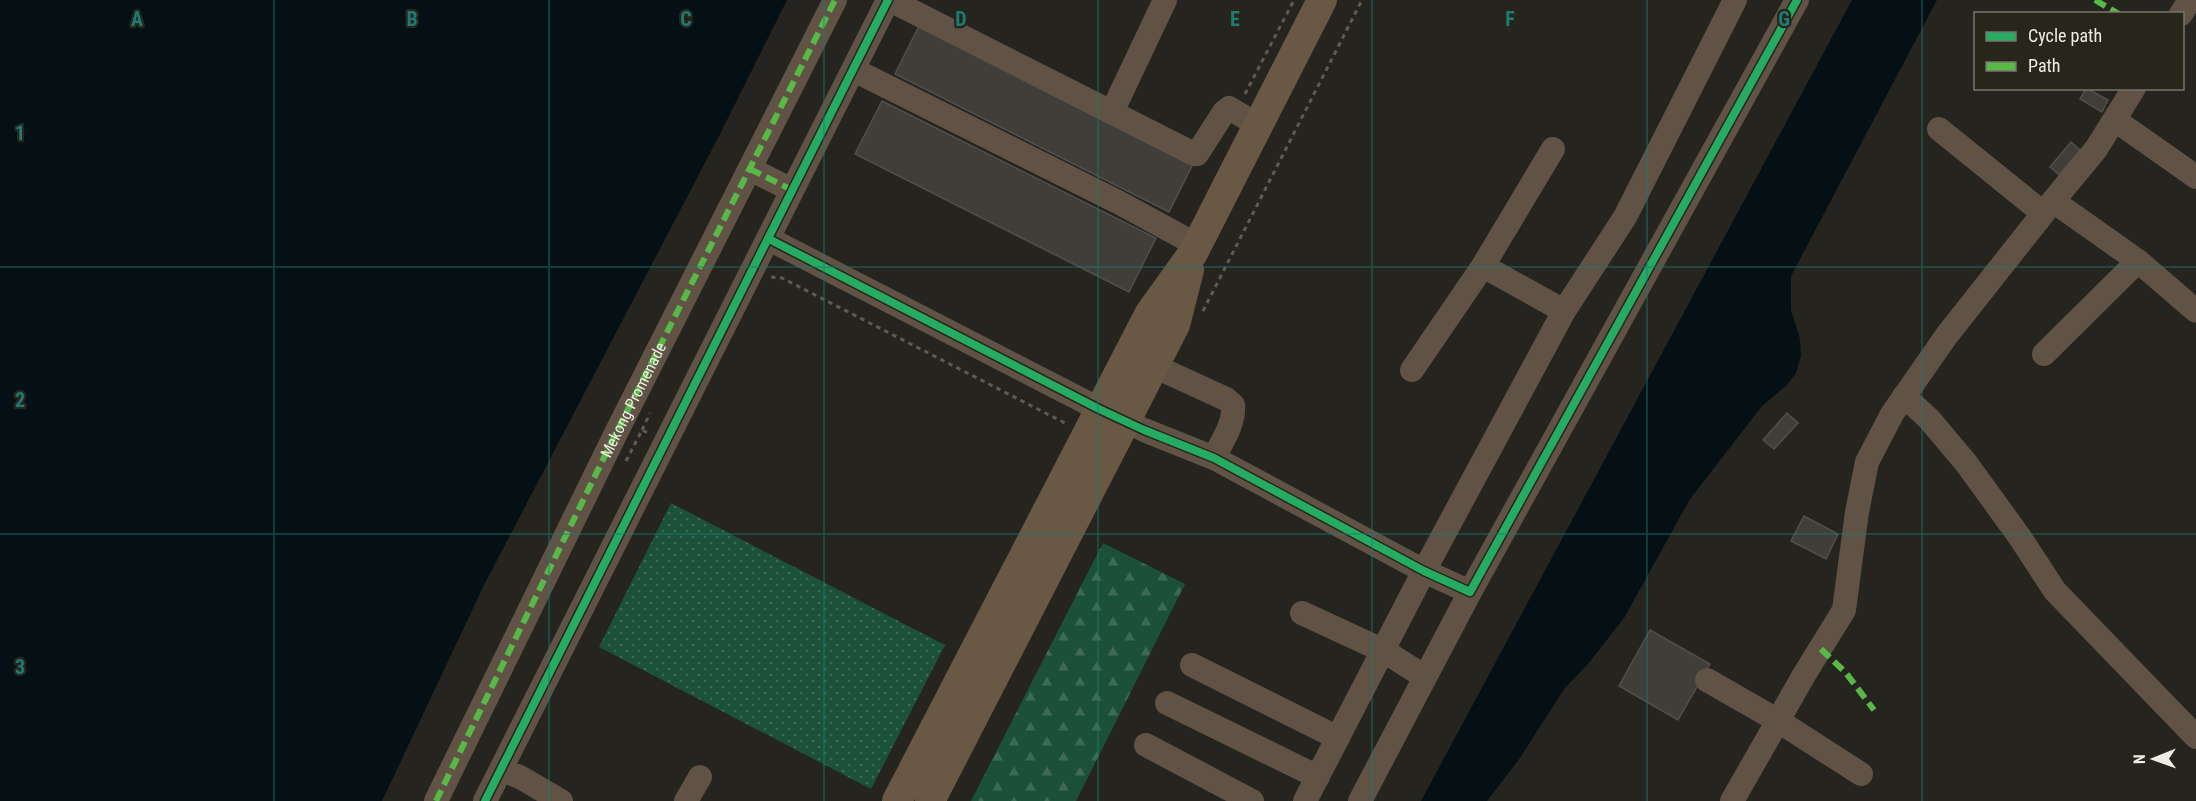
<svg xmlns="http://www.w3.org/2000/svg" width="2196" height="801" font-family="'Roboto Condensed',sans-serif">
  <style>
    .grass { fill: url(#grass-dots) }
    .forest { fill: url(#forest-firs) }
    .water { fill: #041014 }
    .building { fill: #3f3e39; stroke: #504f4a; stroke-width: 1.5 }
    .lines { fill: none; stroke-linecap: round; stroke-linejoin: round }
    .path { stroke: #625a51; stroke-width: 3; stroke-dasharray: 4.5 4.5; stroke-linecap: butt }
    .minor { stroke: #605345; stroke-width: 24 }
    .major { stroke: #685844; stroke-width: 30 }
    .quiet { stroke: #58b947; stroke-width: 6; stroke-dasharray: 12 6; stroke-linecap: butt }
    .cycleway-casing { stroke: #28251b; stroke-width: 11 }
    .cycleway { stroke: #26ab63; stroke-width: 8 }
    .grid { fill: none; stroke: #1a7c74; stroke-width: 1.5; stroke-opacity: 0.55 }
    .labels { text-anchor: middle; stroke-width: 4.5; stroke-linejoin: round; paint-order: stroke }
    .street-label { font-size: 16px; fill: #eeece5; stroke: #28251b }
    .grid-label { font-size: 20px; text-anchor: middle; font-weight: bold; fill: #1a7c74; stroke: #28251b; stroke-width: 4.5; stroke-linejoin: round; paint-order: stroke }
  </style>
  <defs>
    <pattern id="grass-dots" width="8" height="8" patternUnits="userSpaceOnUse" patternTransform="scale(1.5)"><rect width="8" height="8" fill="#1c5139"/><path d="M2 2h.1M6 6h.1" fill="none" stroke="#3d6a56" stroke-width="1.8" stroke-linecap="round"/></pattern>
    <pattern id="forest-firs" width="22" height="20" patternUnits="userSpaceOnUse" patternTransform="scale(1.5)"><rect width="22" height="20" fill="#1c5139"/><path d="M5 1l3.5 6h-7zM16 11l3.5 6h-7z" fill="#3d6a56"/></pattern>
  </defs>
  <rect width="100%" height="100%" fill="#25241e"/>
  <!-- grass -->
  <path class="grass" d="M671,503L945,645L871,789L599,647Z"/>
  <!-- forest -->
  <path class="forest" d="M1103,543L1185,584L1076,801H971Z"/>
  <!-- water -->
  <path class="water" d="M0,0H787L720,134L484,585L382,801H0Z
    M1852,0H1937L1791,276V310L1800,339L1801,356L1796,373L1787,385L1762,406L1690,499L1624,618L1588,664L1564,689L1520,758L1487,801H1421Z"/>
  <!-- building -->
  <path class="building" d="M922,20L1196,158L1169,212L895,74Z
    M2086,88L2108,100L2102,112L2080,99Z
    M882,101L1156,238L1129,292L855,154Z
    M2071,142L2080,150L2059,175L2050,167Z
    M1787,413L1798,423L1774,449L1763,440Z
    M1804,516L1838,534L1826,559L1791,541Z
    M1650,630L1710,664L1678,720L1619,686Z"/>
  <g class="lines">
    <!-- path -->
    <path class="path" d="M1245,94L1294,0
      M771,277L782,278L1063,422L1066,426
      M1203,311L1362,0
      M642,430L650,413
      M626,461L642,430L648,433"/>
    <!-- minor -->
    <path class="minor" d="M890,0L1194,154H1197L1224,112L1229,108L1258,125
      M2181,14L2190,0
      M854,70L1118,202L1197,245
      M1112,112L1165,0
      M2115,120L2196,177
      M1939,129L2043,213
      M750,169L792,190
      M2053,201L2138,261L2196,311
      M769,239L1099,409L1144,430L1214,458L1424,571L1470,592
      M1483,266L1553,149
      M2044,354L2138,261
      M1154,366L1226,399L1233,405C1235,423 1221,443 1214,458
      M1412,370L1483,266L1564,311
      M1904,396L1929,419L1966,463L2019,536L2055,591L2196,737
      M1302,613L1384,651L1425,677
      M1192,665L1338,738
      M1707,680L1777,720L1861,774
      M1167,703L1318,777
      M1146,745L1252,801
      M501,770L520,777L561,801
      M436,801L616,433L835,0
      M485,801L888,0
      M686,801L700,777
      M1305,801L1424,571L1564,311L1625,217L1735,0
      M1360,801L1470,592L1797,0
      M1732,801L1804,675L1844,610L1857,512L1867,462L1892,414L1947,335L2053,201L2096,149L2134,88"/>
    <!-- major -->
    <path class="major" d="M897,801L1150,313L1193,253L1322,0
      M930,801L1175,325L1189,270"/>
    <!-- quiet -->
    <g class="quiet">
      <path d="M2095,0L2119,14"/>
      <path d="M750,169L792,190"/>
      <path d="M1821,649L1846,673L1874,710"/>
      <path id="s1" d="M436,801L616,433L835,0"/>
    </g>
    <!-- cycleway casing -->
    <g class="cycleway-casing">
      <path id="cycleway" d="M769,239L1099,409L1144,430L1214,458L1424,571L1470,592L1797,0
        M485,801L888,0"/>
    </g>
    <!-- cycleway -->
    <use href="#cycleway" class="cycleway"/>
  </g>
  <!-- grid -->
  <path class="grid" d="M274,0V801M549,0V801M824,0V801M1098,0V801M1372,0V801M1647,0V801M1922,0V801M0,267H2196M0,534H2196"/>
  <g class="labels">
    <!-- street labels -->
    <g class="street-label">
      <text dy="6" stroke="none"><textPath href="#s1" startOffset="447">Mekong Promenade</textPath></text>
    </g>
  </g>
  <g class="grid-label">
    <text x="137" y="26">A</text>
    <text x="412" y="26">B</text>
    <text x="686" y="26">C</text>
    <text x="961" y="26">D</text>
    <text x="1235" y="26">E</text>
    <text x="1510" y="26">F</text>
    <text x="1784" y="26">G</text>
    <text x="20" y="140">1</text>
    <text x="20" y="407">2</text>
    <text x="20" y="674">3</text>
  </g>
  <!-- legend -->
  <rect x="1974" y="12" width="210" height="78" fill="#28251b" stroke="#77756c" stroke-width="1.5"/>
  <rect x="1986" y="32" width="30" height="9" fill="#26ab63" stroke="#77756c" stroke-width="1.5"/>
  <text x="2028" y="42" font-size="18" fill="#eeece5">Cycle path</text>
  <rect x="1986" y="62" width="30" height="9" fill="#58b947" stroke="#77756c" stroke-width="1.5"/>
  <text x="2028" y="72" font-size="18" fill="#eeece5">Path</text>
  <!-- north arrow -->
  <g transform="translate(2154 759) rotate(269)" stroke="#28251b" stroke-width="4.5" paint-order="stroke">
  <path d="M0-4.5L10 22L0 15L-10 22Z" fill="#eeece5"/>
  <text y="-9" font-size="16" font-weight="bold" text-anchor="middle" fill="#eeece5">N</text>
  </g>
</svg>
